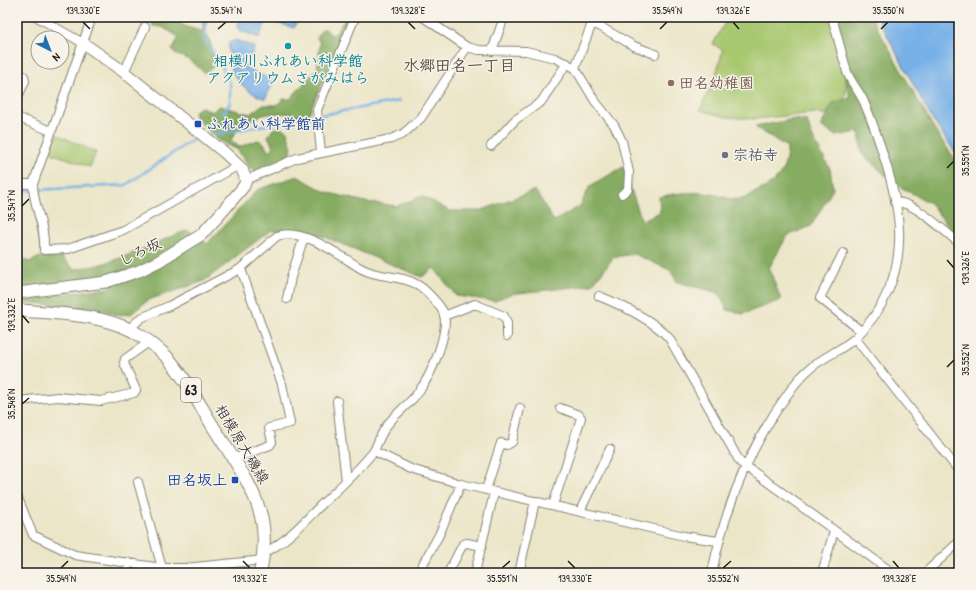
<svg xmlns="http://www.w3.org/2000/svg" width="976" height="590" font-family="'Patrick Hand','Klee One',sans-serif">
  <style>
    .green { fill: #a8c870; stroke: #627246 }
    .forest { fill: #86ac62; stroke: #51643f }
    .water { fill: #78b1e8; stroke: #4a6682 }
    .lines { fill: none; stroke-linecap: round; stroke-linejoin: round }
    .stream { stroke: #78b1e8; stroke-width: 2.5 }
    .street-casing { stroke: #848172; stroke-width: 10 }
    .secondary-casing { stroke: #848172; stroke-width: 13 }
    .primary-casing { stroke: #848172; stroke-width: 14 }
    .street { stroke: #fff; stroke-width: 8 }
    .secondary { stroke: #fff; stroke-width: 11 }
    .primary { stroke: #fff; stroke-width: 12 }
    .ticks { fill: none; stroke: #1c1c1c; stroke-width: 1.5 }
    .culture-dot { fill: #0f9aa8; stroke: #f7f3e8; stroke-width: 1.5 }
    .education-dot { fill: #8d6e63; stroke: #f7f3e8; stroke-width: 1.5 }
    .transit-dot { fill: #1a4fb4; stroke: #f7f3e8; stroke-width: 1.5 }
    .worship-dot { fill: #6b7280; stroke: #f7f3e8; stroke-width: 1.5 }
    .labels { text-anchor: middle; stroke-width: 3; stroke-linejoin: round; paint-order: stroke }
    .shield { fill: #f7f3e8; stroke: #5e5c59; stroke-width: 1 }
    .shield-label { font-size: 14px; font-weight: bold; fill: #1c1c1c }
    .culture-label { font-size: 15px; font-weight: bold; fill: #0d838f; stroke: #f7f3e8 }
    .education-label { font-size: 15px; font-weight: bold; fill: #785e54; stroke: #f7f3e8; text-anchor: start }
    .transit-label { font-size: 15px; font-weight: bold; fill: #164399; stroke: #f7f3e8; text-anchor: start }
    .worship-label { font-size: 15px; font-weight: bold; fill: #5b616d; stroke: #f7f3e8; text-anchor: start }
    .street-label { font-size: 15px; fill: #1c1c1c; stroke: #f7f3e8 }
    .neighbourhood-label { font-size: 16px; font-weight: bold; fill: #5b4e43; stroke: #f7f3e8 }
    .neatline { fill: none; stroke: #1c1c1c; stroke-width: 1.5 }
    .ticks-label { font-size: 10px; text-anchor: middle; fill: #1c1c1c }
  </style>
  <rect width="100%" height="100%" fill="#f7f3e8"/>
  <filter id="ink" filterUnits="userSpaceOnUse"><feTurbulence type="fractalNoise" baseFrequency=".025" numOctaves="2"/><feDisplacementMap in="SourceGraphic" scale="8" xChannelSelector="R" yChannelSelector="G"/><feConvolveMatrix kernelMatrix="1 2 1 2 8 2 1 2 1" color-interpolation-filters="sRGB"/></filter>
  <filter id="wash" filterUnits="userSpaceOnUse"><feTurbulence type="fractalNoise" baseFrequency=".012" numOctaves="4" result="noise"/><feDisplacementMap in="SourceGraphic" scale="16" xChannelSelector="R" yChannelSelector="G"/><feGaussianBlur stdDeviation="0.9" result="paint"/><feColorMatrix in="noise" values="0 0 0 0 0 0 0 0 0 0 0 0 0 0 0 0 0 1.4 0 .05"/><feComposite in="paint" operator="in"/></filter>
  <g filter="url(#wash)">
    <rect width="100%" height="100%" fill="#ece6c9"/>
    <!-- green -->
    <path class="green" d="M728,17H830C835,34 851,80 845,96C843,104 837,111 833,118L816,113L754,119L726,117L700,110L716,74L723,50L713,44Z
      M56,134L96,152L90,167L49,152Z"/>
    <!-- forest -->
    <path class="forest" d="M152,17H171C177,25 194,30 204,31C212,42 214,53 213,67L205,73L188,59L177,55L172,50L179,37L162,27L153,26Z
      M351,17V21L343,34L307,118C279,109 246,111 231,140L239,147L258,140L264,143L268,151L272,150L273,147L268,136L273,129L280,128L287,131L292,148L287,161L257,173L248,166L238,150L220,141L207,129L195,117L194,111L202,107L212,112L219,106L250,114L262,105H277L283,99H290L317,69L320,43L317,38L319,33L324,28L333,36L346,18Z
      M836,17H871L936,132L959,165V240L930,203L895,184L862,154L859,132L836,136L821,126L833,103L850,98Z
      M794,119L807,121L812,136L830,169L833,189L811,226L787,236L769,268L781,300L743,314L727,310L719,293L677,282L670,270L634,254L614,257L592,285L510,294L495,301L456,296L434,268L422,277L320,235L271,230L204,281L148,300L131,314L117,315L106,311L35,303H17V299L109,288L112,284L17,291V245L20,257L29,262L40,257H62L74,269C117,265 149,244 188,230L207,244L257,190L297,176L326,192L365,202L397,206L422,196L450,211H480L535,190L554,221L580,206L590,186L623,167L642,221L660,212L659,197C676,193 692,191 711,194C721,195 730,201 740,199C745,199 750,195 754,193C777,183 787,172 787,147L755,127Z"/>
    <!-- water -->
    <path class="water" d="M210,17L207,21L204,35L202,19L205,17Z
      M245,17H299L294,28L267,20L259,38L239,30L236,25Z
      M877,17H959V158L932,119Z
      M235,40L255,47L246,68L274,81L265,99C239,89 226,71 229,43Z"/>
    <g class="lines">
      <!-- stream -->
      <path class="stream" d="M203,31L206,43L219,60L230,84V103L223,114
        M215,134L399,101
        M17,191L126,185L195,138"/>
    </g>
  </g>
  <g filter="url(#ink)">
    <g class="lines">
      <!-- street casing -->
      <g class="street-casing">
        <path id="street" d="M37,17L83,43
          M423,17L467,47L479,50L526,51L555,58L575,68L595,101L614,125L622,141L629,172L628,189L622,194
          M592,22L634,46L655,54
          M492,51L504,17
          M575,68L594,18
          M124,72L145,27
          M17,73L24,76L25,81L17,99
          M17,117L51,131
          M491,146L515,120L541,102L567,63
          M321,153L317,110L355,17
          M246,180L297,158L391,139L403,134L421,118L467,47
          M17,184H33L92,17
          M33,184C33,206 46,227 44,250L68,249L123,230L239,165
          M895,202C914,201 944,231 959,243
          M843,253L820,298L861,331
          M240,269L277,236C301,227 338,254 357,266C376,279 401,274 418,285C424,288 442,307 444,314C449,333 431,376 419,391C411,403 397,412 388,424C382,431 378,442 374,451
          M599,296C621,305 653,320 669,338L740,462L893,573
          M287,299L291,277L304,237
          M444,316L475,304L504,316L507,323V336
          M129,329L141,318L169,306L240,269L242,272L282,384L290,423L269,428L272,442L270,445L233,459
          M855,338L959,471
          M17,401L58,397L101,401L134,393L136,390L124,363L125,359L149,342
          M337,401L346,481
          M138,482L162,568
          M486,490L501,443L507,445L512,442L520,408
          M17,496L33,535L75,555L162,568H185L263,560
          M553,505L581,418L579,415L560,408
          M580,511L610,449
          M264,553C286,542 303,523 320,506C339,488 358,471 374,451L411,469L461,484L684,536L718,541
          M127,573V562
          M418,573L439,535L461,484
          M448,573L463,544L467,543L482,546
          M475,573L494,493
          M519,573L535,501
          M712,573C725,508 750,445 790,391C796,382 804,373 813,366C826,356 843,349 855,338C885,310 901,271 899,230C898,194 878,135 864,102C860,92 851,83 847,72C842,54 837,35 832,17
          M822,573L834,531
          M925,573L959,542"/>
      </g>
      <!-- secondary casing -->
      <g class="secondary-casing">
        <path id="secondary" d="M17,293L106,282L139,271L159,261L201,235L222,212L244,186L246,180L242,169L225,153L124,72L83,43"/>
      </g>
      <!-- primary casing -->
      <g class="primary-casing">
        <path id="primary" d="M17,310C55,314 98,313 133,331C145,338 157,347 167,357C186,378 199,404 214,428C231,456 253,484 261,516C266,535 264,554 260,573"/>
      </g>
      <!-- street -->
      <use href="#street" class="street"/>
      <!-- secondary -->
      <use href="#secondary" class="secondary"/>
      <!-- primary -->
      <use href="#primary" class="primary"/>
    </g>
  </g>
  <!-- ticks -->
  <path class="ticks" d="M83,22L90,29M408,22L415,29M733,22L739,29M218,29L226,22M660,29L667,22M881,29L888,22M947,168L954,161M22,206L29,199M947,260L954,268M22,315L29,323M947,367L954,360M22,404L29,398M243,561L250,568M568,561L575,568M893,561L899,568M61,568L68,561M502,568L510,561M723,568L731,561"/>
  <!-- markers -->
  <circle class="culture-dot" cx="288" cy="46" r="4"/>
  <circle class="education-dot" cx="671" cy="83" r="4"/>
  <g class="transit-dot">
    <rect x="194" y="120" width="8" height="8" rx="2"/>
    <rect x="231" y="476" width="8" height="8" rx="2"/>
  </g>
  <circle class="worship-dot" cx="725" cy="155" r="4"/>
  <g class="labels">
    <!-- shield labels -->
    <rect class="shield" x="181" y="378" width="20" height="24" rx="3"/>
    <g class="shield-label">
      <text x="191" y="395">63</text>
    </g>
    <!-- culture labels -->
    <g class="culture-label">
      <text x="288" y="66">相模川ふれあい科学館<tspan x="288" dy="17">アクアリウムさがみはら</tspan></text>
    </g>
    <!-- education labels -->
    <g class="education-label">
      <text x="679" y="88">田名幼稚園</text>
    </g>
    <!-- transit labels -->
    <g class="transit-label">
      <text x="206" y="129">ふれあい科学館前</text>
      <text x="227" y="485" text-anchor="end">田名坂上</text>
    </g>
    <!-- worship labels -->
    <g class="worship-label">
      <text x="733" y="160">宗祐寺</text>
    </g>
    <!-- street labels -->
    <g class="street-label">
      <text transform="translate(140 252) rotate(-26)" y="5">しろ坂</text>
      <text transform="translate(242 444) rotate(59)" y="5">相模原大磯線</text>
    </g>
    <!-- neighbourhood labels -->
    <g class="neighbourhood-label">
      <text x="459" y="71">水郷田名一丁目</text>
    </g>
  </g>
  <!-- margin -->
  <rect width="976" height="590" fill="none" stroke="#f7f3e8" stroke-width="44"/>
  <!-- north arrow -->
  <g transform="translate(50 50) rotate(138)"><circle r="19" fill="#f7f3e8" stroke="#9f9d96"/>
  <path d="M0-3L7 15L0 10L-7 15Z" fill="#1f6fb2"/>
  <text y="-6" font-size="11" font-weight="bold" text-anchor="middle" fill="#1c1c1c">N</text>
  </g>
  <rect x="22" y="22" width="932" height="546" class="neatline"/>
  <g class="ticks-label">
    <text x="83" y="14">139.330°E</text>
    <text x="226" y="14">35.547°N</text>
    <text x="408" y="14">139.328°E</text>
    <text x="667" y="14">35.549°N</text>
    <text x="733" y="14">139.326°E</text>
    <text x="888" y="14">35.550°N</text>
    <text transform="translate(965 161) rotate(-90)" y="4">35.551°N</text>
    <text transform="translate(11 206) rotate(-90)" y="4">35.547°N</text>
    <text transform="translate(965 268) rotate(-90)" y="4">139.326°E</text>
    <text transform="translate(11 315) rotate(-90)" y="4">139.332°E</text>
    <text transform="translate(965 360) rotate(-90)" y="4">35.552°N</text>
    <text transform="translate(11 404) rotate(-90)" y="4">35.548°N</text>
    <text x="61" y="582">35.549°N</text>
    <text x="250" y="582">139.332°E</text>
    <text x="502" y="582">35.551°N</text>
    <text x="575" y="582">139.330°E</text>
    <text x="723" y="582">35.552°N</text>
    <text x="899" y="582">139.328°E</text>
  </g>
</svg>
